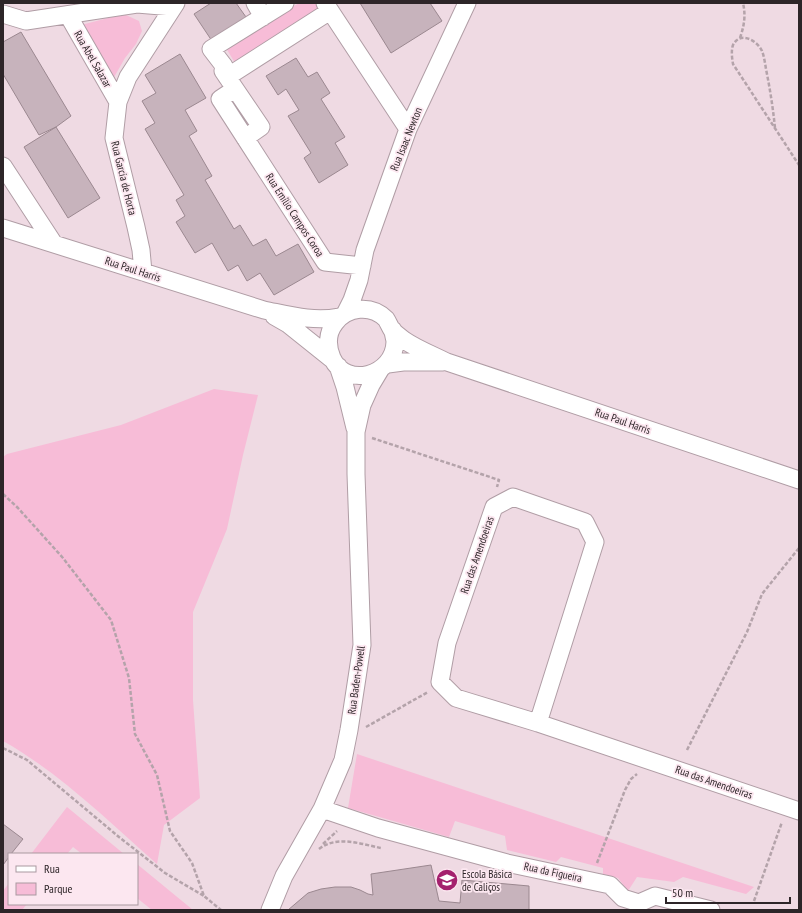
<svg xmlns="http://www.w3.org/2000/svg" width="802" height="913" font-family="'PT Sans Narrow',sans-serif">
  <style>
    .green { fill: #f7bcd7 }
    .building { fill: #c7b3bc; stroke: #9b8890 }
    .lines { fill: none; stroke-linecap: round; stroke-linejoin: round }
    .minor-casing { stroke: #b09da5; stroke-width: 19 }
    .path { stroke: #b4a3aa; stroke-width: 2.5; stroke-dasharray: 4 2; stroke-linecap: butt }
    .minor { stroke: #fff; stroke-width: 17 }
    .labels { text-anchor: middle; stroke-width: 3.5; stroke-linejoin: round; paint-order: stroke }
    .street-label { font-size: 11px; fill: #2d2528; stroke: #fce7f0 }
    .poi-label { font-size: 11px; fill: #2d2528; stroke: #fce7f0; text-anchor: start }
  </style>
  <rect width="100%" height="100%" fill="#efdae3"/>
  <!-- green -->
  <path class="green" d="M299,3H319L323,9L235,63L226,48Z
    M126,15L139,21L142,31L136,44L125,58L113,79L81,25L112,17Z
    M214,389L258,395L243,455L227,529L193,612V700L200,798L164,825L157,864C108,821 60,773 3,741V457L7,454L121,425Z
    M357,754L754,887L746,894L683,877L674,882L637,877L628,891L618,878L603,874V868L561,857L556,862L507,850L505,836L455,821L449,837L348,808Z
    M67,807L124,854H82L73,847L67,854H31Z
    M137,864L193,910H152L137,898Z
    M9,883V904H27L22,910H3V891Z"/>
  <!-- building -->
  <path class="building" d="M211,3H236L246,17L212,41L194,14Z
    M360,3H430L442,21L391,53Z
    M21,32L71,116L56,127L39,135L3,74V42Z
    M180,54L206,98L185,110L197,131L189,136L212,176L205,180L234,229L240,225L253,246L266,239L276,256L298,244L314,272L274,295L260,273L247,281L238,265L228,271L212,243L195,253L176,222L185,216L176,200L184,195L145,129L155,123L142,101L156,93L145,75Z
    M296,58L308,77L317,72L330,93L321,99L345,137L335,143L348,165L319,183L304,158L311,153L288,116L299,110L286,89L278,95L266,76Z
    M56,127L100,198L68,218L24,147Z
    M3,824L23,839L11,854H9V857L3,865Z
    M431,865L439,901L460,903L462,880L529,886V910H288L308,893L321,889L335,887H351L360,890L368,894L373,895L371,874Z"/>
  <g class="lines">
    <!-- minor casing -->
    <g class="minor-casing">
      <path id="minor" d="M255,3L263,17
        M325,3L408,129
        M3,14L26,21L137,4L173,7
        M68,15L118,102
        M227,77L330,11
        M235,89L220,99L325,262L362,266
        M245,138L261,127L223,71L224,66L211,49L285,3
        M3,166L54,244
        M3,228L264,310C289,315 313,322 339,317
        M143,272L141,250L136,227L114,138L118,102L128,77L176,3
        M345,314L352,300L359,280L365,250L408,129L467,3
        M274,316L288,324L333,360
        M393,330C393,334 395,339 395,342C394,376 346,389 332,358C327,346 327,333 335,323C347,307 371,304 386,319C388,322 390,327 392,330C395,333 400,337 404,340C417,349 433,355 447,362L799,480
        M388,364L403,362H443
        M338,366L345,387L355,428
        M538,723L595,542L585,522L513,497L494,507L447,643L440,682L456,698L538,723L799,811
        M322,809L378,828L507,863L610,885L623,898L639,903L655,896L711,910
        M270,910L284,876L322,809L343,760L349,730L362,645L356,474V432L362,405L371,385L380,370"/>
    </g>
    <!-- path -->
    <path class="path" d="M740,38C744,26 746,16 743,3
      M775,128C773,108 770,89 766,69C765,63 764,56 762,51C757,40 740,31 733,45C731,51 732,58 733,64L799,165
      M372,438L499,480L497,487
      M3,494L18,508L63,558L111,620L129,678L135,734L157,775L170,831L192,863L204,896L221,910
      M366,727L428,692
      M3,748L27,760L119,837L165,873L204,896
      M687,750L747,632L762,594L799,548
      M323,844L337,831
      M319,849C337,835 361,844 381,848
      M597,863L625,790L631,779L637,774
      M754,901L782,822"/>
    <!-- minor -->
    <use href="#minor" class="minor"/>
  </g>
  <!-- icons -->
  <defs>
    <g id="school-disc" transform="scale(1.15)"><circle r="9.5" fill="#a4216e" stroke="#fce7f0"/><path d="M0-5L7-2L0 1L-7-2ZM-4 1L0 2.5L4 1V4Q0 6-4 4Z" fill="#fff"/></g>
  </defs>
  <g fill-rule="evenodd">
    <use href="#school-disc" x="447" y="880"/>
  </g>
  <g class="labels">
    <!-- street labels -->
    <g class="street-label">
      <text transform="translate(93 59) rotate(60)" y="4">Rua Abel Salazar</text>
      <text transform="translate(406 139) rotate(-68)" y="4">Rua Isaac Newton</text>
      <text transform="translate(124 178) rotate(76)" y="4">Rua Garcia de Horta</text>
      <text transform="translate(295 215) rotate(57)" y="4">Rua Emílio Campos Coroa</text>
      <text transform="translate(133 269) rotate(18)" y="4">Rua Paul Harris</text>
      <text transform="translate(623 421) rotate(19)" y="4">Rua Paul Harris</text>
      <text transform="translate(477 555) rotate(-71)" y="4">Rua das Amendoeiras</text>
      <text transform="translate(356 680) rotate(-82)" y="4">Rua Baden-Powell</text>
      <text transform="translate(714 782) rotate(19)" y="4">Rua das Amendoeiras</text>
      <text transform="translate(553 872) rotate(12)" y="4">Rua da Figueira</text>
    </g>
    <!-- poi labels -->
    <g class="poi-label">
      <text x="462" y="878">Escola Básica<tspan x="462" dy="13">de Caliços</tspan></text>
    </g>
  </g>
  <!-- border -->
  <rect width="802" height="913" fill="none" stroke="#2d2528" stroke-width="8"/>
  <!-- legend -->
  <rect x="8" y="853" width="130" height="52" fill="#fce7f0" stroke="#a999a0"/>
  <rect x="16" y="866" width="20" height="6" fill="#ffffff" stroke="#a999a0"/>
  <text x="44" y="873" font-size="12" fill="#2d2528">Rua</text>
  <rect x="16" y="883" width="20" height="12" fill="#f7bcd7" stroke="#a999a0"/>
  <text x="44" y="893" font-size="12" fill="#2d2528">Parque</text>
  <!-- scale -->
  <path d="M666 897v6h124v-6" fill="none" stroke="#2d2528" stroke-width="2"/>
  <text x="672" y="897" font-size="12" fill="#2d2528" stroke="#fce7f0" stroke-width="3" paint-order="stroke">50 m</text>
</svg>
